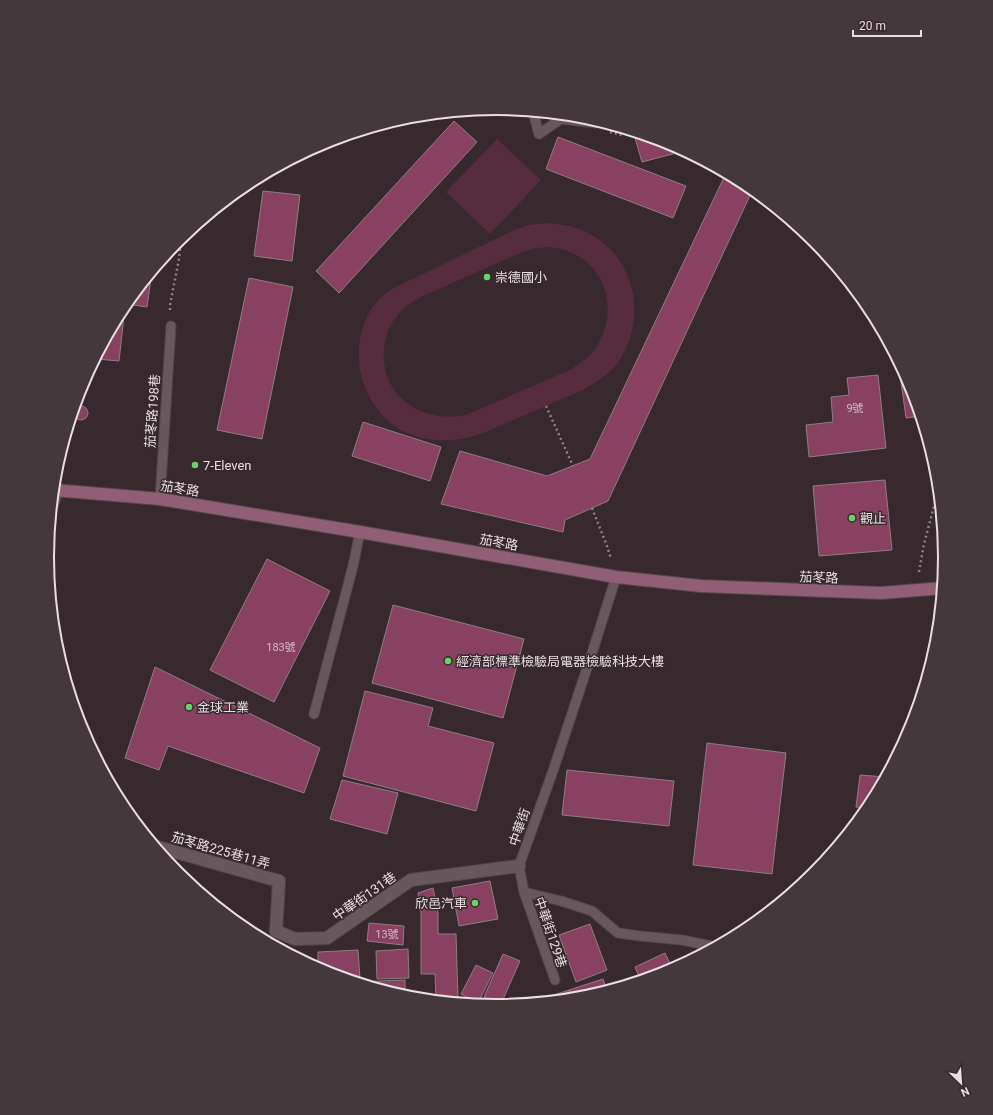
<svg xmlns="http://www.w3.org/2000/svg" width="993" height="1115" font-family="Roboto,'Noto Sans TC',sans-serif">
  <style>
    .green { fill: #582c3f; fill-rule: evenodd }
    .building { fill: #894161; stroke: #8e7d83 }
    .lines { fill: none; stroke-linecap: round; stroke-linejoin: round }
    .lane-casing { stroke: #53474c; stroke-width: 11 }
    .street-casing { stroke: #53474c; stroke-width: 14 }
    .secondary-casing { stroke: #53474c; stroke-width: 14 }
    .path { stroke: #8e8387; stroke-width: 2.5; stroke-dasharray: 2 3; stroke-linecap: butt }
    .lane { stroke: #68585e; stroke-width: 9 }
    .street { stroke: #68585e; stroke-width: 12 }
    .secondary { stroke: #915e75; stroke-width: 12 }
    .poi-dot { fill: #66d466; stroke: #37292e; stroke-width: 1.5 }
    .labels { text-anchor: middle; stroke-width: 3; stroke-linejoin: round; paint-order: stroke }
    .number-label { font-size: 11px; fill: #d0b8c2 }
    .poi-label { font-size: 13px; fill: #e8dfe2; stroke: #37292e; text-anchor: start }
    .street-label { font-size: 13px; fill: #e8dfe2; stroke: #37292e }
    .rim { fill: none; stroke: #e8dfe2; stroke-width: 2 }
  </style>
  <rect width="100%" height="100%" fill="#37292e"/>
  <!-- green -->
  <path class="green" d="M497,139L541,180L490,234L446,192Z
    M546,223C557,224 568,225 579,229C631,248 649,310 622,356C613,372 598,381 583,390L481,434C458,441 438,443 415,436C359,418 340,340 380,298C385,293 392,289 398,286L512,231L529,225ZM551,247C561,249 571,251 580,257C611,277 616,319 595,349C589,357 580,363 572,369L466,415C423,424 380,397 384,350C385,337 389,325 397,316C403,307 412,302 421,297L522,252L536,248Z"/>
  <!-- building -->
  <path class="building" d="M454,121L477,142L339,293L316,271Z
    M633,131L669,142L684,151L642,162Z
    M558,137L686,186L673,218L546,169Z
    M726,173L746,184L753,189L608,501L565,520L563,532L441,504L460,451L547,476L590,459Z
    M263,191L300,195L292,261L254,256Z
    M152,272L147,307L126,304Z
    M249,278L293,287L262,439L217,430Z
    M123,307H125L119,361L96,359Z
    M898,360L912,386L921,416L906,418Z
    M878,375L886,448L809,457L806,425L833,422L831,397L849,395L847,378Z
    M74 413a7 7 0 1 1 14 0a7 7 0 1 1-14 0Z
    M363,422L441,447L430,481L352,456Z
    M885,480L892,550L819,556L813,486Z
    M267,559L330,591L274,702L210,670Z
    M393,605L524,639L503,718L372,683Z
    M155,667L320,748L304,793L168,746L159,770L125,758Z
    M365,691L433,708L428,726L494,743L476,811L343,776Z
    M707,743L786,753L772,874L693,865Z
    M567,770L674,781L669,826L562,815Z
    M860,775L886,777L870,808L856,807Z
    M342,780L398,793L387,834L330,819Z
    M490,881L498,919L459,926L452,888Z
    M433,888L438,913V934H456L458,999L436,1000L435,974H421V913L418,893Z
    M369,923L404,926L403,945L367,941Z
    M590,924L607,970L576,982L559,935Z
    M408,949L409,978L377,979L376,951Z
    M358,950L360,979L347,980L324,973L318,969V952Z
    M665,953L673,970L641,981L635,967Z
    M503,954L520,961L501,1004L484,997Z
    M476,965L493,973L478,1003L461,994Z
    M603,979L607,991L584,998L573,1000L569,990Z
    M405,980V997L356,982Z
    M569,990L573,1000L527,1004Z"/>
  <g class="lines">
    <!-- lane casing -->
    <g class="lane-casing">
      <path id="lane" d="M533,112L539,134L561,119L596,123L597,121
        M160,499L171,326
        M52,510L58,491
        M616,577L592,653L554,768L519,866L524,892L561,901L592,911L618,933L640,936L682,940L716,947
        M314,714L353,566L360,532
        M524,892L555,980"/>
    </g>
    <!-- street casing -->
    <g class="street-casing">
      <path id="street" d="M154,846L279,881L276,931L295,939L327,938L411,880L519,866"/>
    </g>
    <!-- secondary casing -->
    <g class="secondary-casing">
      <path id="secondary" d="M54,490L160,499L360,532L616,577L701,586L881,593L943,588"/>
    </g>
    <!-- path -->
    <path class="path" d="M610,132L622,135L633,132
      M170,310V305L179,259L181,238
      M546,406L573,466
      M592,508L607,546L611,559
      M919,572L924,544L939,487"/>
    <!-- lane -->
    <use href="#lane" class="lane"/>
    <!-- street -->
    <use href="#street" class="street"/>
    <!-- secondary -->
    <use href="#secondary" class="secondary"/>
  </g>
  <!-- markers -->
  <g class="poi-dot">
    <circle cx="487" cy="277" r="4"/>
    <circle cx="195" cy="465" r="4"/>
    <circle cx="852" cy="518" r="4"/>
    <circle cx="448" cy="661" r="4"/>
    <circle cx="189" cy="707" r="4"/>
    <circle cx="475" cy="903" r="4"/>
  </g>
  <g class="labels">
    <!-- number labels -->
    <g class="number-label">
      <text x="855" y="412">9號</text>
      <text x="281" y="651">183號</text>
      <text x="387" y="938">13號</text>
    </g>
    <!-- poi labels -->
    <g class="poi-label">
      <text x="495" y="282">崇德國小</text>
      <text x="203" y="470">7-Eleven</text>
      <text x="860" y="523">觀止</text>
      <text x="456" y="666">經濟部標準檢驗局電器檢驗科技大樓</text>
      <text x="197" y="712">金球工業</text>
      <text x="467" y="908" text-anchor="end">欣邑汽車</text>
    </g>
    <!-- street labels -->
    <g class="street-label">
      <text transform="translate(152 411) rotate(-86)" y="5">茄苳路198巷</text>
      <text transform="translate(180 488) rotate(9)" y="5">茄苳路</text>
      <text transform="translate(499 542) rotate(10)" y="5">茄苳路</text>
      <text transform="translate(819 577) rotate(2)" y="5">茄苳路</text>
      <text transform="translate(519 827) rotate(-71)" y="5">中華街</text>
      <text transform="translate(221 850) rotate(16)" y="5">茄苳路225巷11弄</text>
      <text transform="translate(364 896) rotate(-35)" y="5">中華街131巷</text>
      <text transform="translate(551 932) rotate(71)" y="5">中華街129巷</text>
    </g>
  </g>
  <!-- crop -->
  <path d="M0 0H993V1115H0ZM54 557a442 442 0 1 1 884 0a442 442 0 1 1-884 0Z" fill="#45383c" fill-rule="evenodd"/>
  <path class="rim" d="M54 557a442 442 0 1 1 884 0a442 442 0 1 1-884 0Z"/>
  <!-- north arrow -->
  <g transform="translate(961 1083) rotate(155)" stroke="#37292e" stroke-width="3" paint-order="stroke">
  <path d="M0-3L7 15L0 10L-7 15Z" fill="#e8dfe2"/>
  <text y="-6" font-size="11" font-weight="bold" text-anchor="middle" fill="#e8dfe2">N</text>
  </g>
  <!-- scale -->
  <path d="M853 30v6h68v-6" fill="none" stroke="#e8dfe2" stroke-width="2"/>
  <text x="859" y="30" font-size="12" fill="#e8dfe2" stroke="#37292e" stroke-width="3" paint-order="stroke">20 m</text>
</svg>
